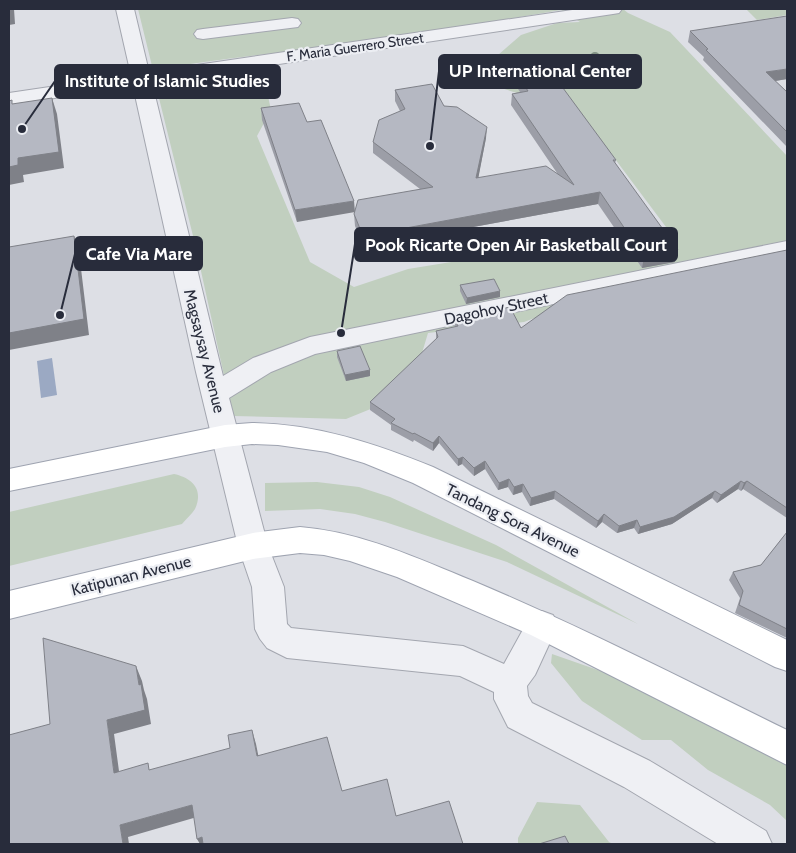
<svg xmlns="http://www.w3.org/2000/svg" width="796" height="853" font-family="Cabin,sans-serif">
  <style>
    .green { fill: #c1cfbf }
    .water { fill: #9ba9c3 }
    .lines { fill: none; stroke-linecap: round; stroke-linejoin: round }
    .minor-casing { stroke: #a3a6af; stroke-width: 2 }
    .major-casing { stroke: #9ea3b0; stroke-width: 2 }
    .minor { fill: #eff0f4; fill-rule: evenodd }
    .major { fill: #fff; fill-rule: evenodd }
    .tree { fill: #839385 }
    .wall { fill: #9c9ea7 }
    .shaded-wall { fill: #7f8188 }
    .building { fill: #b5b8c2; stroke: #7f8188 }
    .labels { text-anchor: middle; stroke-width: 4.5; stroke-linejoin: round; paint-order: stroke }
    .far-street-label { font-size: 14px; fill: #282c3b; stroke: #eceef3 }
    .street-label { font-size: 16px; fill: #282c3b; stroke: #eceef3 }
    .leader { fill: none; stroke: #282c3b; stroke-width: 2 }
    .callout-dot { fill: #282c3b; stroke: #eceef3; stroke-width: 2 }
    .callout { fill: #282c3b; stroke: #282c3b; stroke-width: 2 }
    .callout-label { font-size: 18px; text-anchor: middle; font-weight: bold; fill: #fff }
  </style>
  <rect width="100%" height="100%" fill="#dddfe5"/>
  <!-- green -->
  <path class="green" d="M138,9H623L628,13L670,32L787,156V241L687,261L524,322L428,333L410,393L346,419L233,416L195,244L156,86L263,73L271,110L257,136L310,262L354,287L408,269L482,257L521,238L578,227L594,228L630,257L678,243L588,123L568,109L485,83L490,62L521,35L557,23L580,22L561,10C484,23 407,36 329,46C270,54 211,60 153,70Z
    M746,9H787V15L757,20Z
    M174,474C192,478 204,489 195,509C192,514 186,519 182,524L9,566V512Z
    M317,482L359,487L390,497L496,545L638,624L507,562L385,522L355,514L320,509L265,511V483Z
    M552,654L635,683L787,766V821L770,805L708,770L671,740H642L582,701L551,663Z
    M537,802L580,805L609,842L613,844H518V838Z"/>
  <!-- water -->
  <path class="water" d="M52,358L57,395L41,398L37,361Z"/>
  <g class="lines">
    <!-- minor casing -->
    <g class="minor-casing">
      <path id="minor" d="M116,9H134L149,72L579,9H622L619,13L613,14L152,83L223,376L253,358L310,337L787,241V255L315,354L271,372L229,398L268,546L284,587L287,624L291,628L463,646L504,664L531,615L542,611L553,615L558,625L535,675L527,686L528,696L532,703L650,761L766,831L772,844H718L624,787L508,727L494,699V692L460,676L287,658L267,648L260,639L255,629L252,587L238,546L196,372L133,86L9,105V93L131,75Z
        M292,18L298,19L301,23L298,27L203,39L197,38L194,34L197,30L203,29Z"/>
    </g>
    <!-- major casing -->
    <g class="major-casing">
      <path id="major" d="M252,423C316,424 374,443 433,467L787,640V671L775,667L413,483L364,463L327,452L278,445L252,444L225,447L9,491V469L225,425Z
        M300,527C361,532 417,558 473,581C580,626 683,679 787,730V765L531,635L397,577L350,561L324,555L300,553L253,559L9,619V591L253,533Z"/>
    </g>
    <!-- minor -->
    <use href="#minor" class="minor"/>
    <!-- major -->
    <use href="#major" class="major"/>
  </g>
  <!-- trees -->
  <circle class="tree" cx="595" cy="57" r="5"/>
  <!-- wall -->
  <path class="wall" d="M690,31L787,79L775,81L787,92V147L703,60L704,57L688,42Z
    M516,73L616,160L615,163L675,262L642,268L598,204L364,247L355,226L354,214L420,189L373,153V142L400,111L395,101V90L444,106L486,138L478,178L557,173L511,105L512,94L520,92L515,84Z
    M261,108L307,122L297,222L262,120Z
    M787,250V518L743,489L741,491L738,489L717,503L712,498L672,524L638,534L634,528L617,533L602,522L596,528L554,499L530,506L522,492L513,495L508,487L498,490L485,469L474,476L462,464L458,466L439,443L433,451L414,440L413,442L391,430V425L370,410V402L436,340V331L455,327V319L521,328Z
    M460,285L500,297L466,304L460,291Z
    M337,351L370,376L346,381L337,357Z
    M787,532V638L735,613L740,598L729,580L733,572L761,565Z"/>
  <!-- shaded-wall -->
  <path class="shaded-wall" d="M9,9H14L15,24L9,25Z
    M787,69V79L763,83L766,72Z
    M52,98L57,114L64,168L23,175L24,182L9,185V167L18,158Z
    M487,127L486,138L476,190V178Z
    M600,192L598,204L364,247L363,236Z
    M354,201L355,212L297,222L295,210Z
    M74,236L79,252L89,335L9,350V333Z
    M678,250L675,262L642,268L644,257Z
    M500,291V297L466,304L467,298Z
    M370,370V376L346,381L345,375Z
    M439,436V443L433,451V443Z
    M463,457L462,464L458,466V459Z
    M485,461V469L474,476V468Z
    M509,479L508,487L498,490L499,483Z
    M741,481L738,489L717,503L721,495Z
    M747,481L743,489L741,491L744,483Z
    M523,484L522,492L513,495L514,487Z
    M555,491L554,499L530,506L531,498Z
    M715,491L712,498L672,524L638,534L640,527Z
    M604,514L602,522L596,528L598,521Z
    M637,520L634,528L617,533L619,526Z
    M136,666L142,681L144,690L147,699L151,724L114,734L121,786L114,773L107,720L139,685Z
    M252,730L256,744L261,769L257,756Z
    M192,805L197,817L128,837L129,844H123L120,825Z
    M202,837L205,844H200L197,839Z"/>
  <!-- building -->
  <path class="building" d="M787,16V69L766,72L787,92V132L706,50L708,49L690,31Z
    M549,69L616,160H613L678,250L644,257L600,192L363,236L354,214L358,200L433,187L373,142L379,120L405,109L395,90L432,84L444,106L457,107L487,127L476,178L546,166L574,185L512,94L528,91L516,73Z
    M52,98L59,152L18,158V165L9,167V101L12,100V104Z
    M299,103L307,122L321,120L354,201L295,210L261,108Z
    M74,236L84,319L9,333V247Z
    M787,250V508L747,481L744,483L741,481L721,495L715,491L674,517L640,527L637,520L619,526L604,514L598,521L555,491L531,498L523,484L514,487L509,479L499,483L485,461L474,468L463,457L458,459L439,436L433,443L414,433L413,434L391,423L395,419L370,402L438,337L436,331L458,326L455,319L510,307L521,328L567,295Z
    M494,279L500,291L467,298L460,285Z
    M360,346L370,370L345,375L337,351Z
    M787,532V629L739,605L743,591L733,572L761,565Z
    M43,638L136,666L139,685L141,684L145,710L107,720L114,773L148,763L149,770L230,748L228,735L252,730L257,756L327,737L342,791L387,779L396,816L449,801L463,844H203L202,837L197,839L192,805L120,825L123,844H9V735L50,724Z
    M565,836L569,844H539Z"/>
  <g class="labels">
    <!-- far-street labels -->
    <g class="far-street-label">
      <text transform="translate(355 47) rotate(-8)" y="5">F. Maria Guerrero Street</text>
    </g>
    <!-- street labels -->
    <g class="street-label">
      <text transform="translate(496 308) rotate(-12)" y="6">Dagohoy Street</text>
      <text transform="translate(205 351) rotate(76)" y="6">Magsaysay Avenue</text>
      <text transform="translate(513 520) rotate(26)" y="6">Tandang Sora Avenue</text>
      <text transform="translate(131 575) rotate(-14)" y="6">Katipunan Avenue</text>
    </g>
  </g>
  <!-- callouts -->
  <path class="leader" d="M430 146L439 71M22 129L55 81M341 333L355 244M60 315L75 254"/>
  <g class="callout-dot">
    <circle cx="430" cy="146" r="5"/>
    <circle cx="22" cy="129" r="5"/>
    <circle cx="341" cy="333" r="5"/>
    <circle cx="60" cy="315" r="5"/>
  </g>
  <g class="callout">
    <rect x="439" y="55" width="202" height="33" rx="5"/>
    <rect x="55" y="65" width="225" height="33" rx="5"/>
    <rect x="355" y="228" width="322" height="33" rx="5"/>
    <rect x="75" y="237" width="127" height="33" rx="5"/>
  </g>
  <g class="callout-label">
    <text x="540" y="77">UP International Center</text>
    <text x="167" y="87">Institute of Islamic Studies</text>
    <text x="516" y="251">Pook Ricarte Open Air Basketball Court</text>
    <text x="139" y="260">Cafe Via Mare</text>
  </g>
  <!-- border -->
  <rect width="796" height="853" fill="none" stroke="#282c3b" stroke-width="20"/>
</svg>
